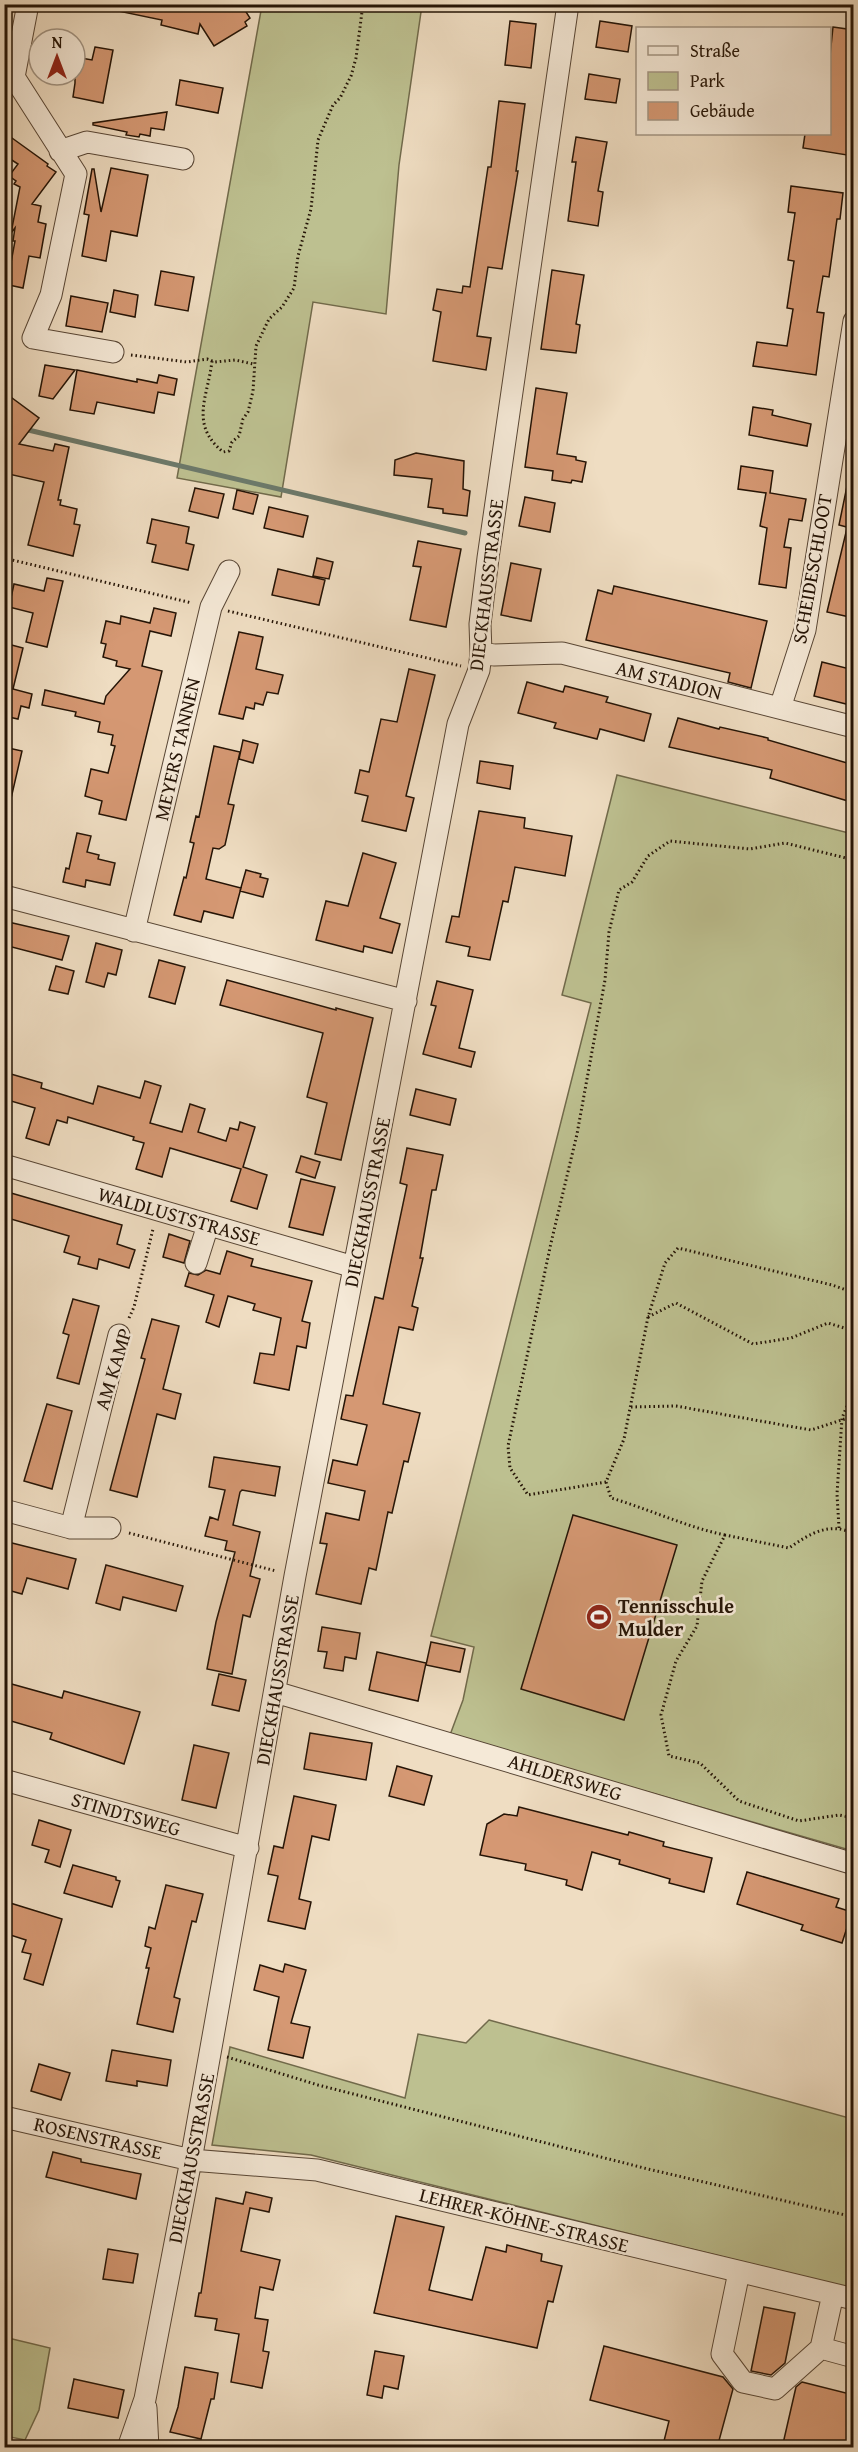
<svg xmlns="http://www.w3.org/2000/svg" width="858" height="2452" font-family="'Gentium Book Plus',serif">
  <style>
    .green { fill: #bdc090; stroke: #716a4b; stroke-width: 1.5 }
    .lines { fill: none; stroke-linecap: round; stroke-linejoin: round }
    .stream { stroke: #6c796a; stroke-width: 5 }
    .building { fill: #d59873; stroke: #251406; stroke-width: 1.5 }
    .minor-casing { stroke: #584635; stroke-width: 23 }
    .path { stroke: #251406; stroke-width: 3; stroke-dasharray: 1.5 3; stroke-linecap: butt }
    .minor { stroke: #f5e9d7; stroke-width: 21 }
    .labels { text-anchor: middle; stroke-width: 5; stroke-linejoin: round; paint-order: stroke }
    .street-label { font-size: 20px; fill: #251406; stroke: #f5e9d7 }
    .poi-label { font-size: 20px; font-weight: bold; fill: #251406; stroke: #f5e9d7; text-anchor: start }
  </style>
  <rect width="100%" height="100%" fill="#efddc2"/>
  <filter id="stains"><feTurbulence type="fractalNoise" baseFrequency=".00333" numOctaves="4"/><feColorMatrix values="0 0 0 0 .2 0 0 0 0 .09 0 0 0 0 .02 0 0 0 .5 -.17"/></filter>
  <radialGradient id="worn" r=".72"><stop offset=".6" stop-color="#630" stop-opacity="0"/><stop offset="1" stop-color="#630" stop-opacity=".3"/></radialGradient>
  <!-- green -->
  <path class="green" d="M262,5H422L399,165L386,314L313,302L281,497L177,478Z
    M617,775L853,834V1851L450,1735L463,1700L474,1647L431,1636L591,1003L562,995Z
    M489,2020L853,2119V2289L311,2155L212,2145L230,2047L405,2098L418,2034L466,2043Z
    M4,2337L50,2348L39,2410L25,2440L5,2436Z"/>
  <g class="lines">
    <!-- stream -->
    <path class="stream" d="M24,429L465,533"/>
  </g>
  <!-- building -->
  <path class="building" d="M118,4L211,6L241,4L250,18L245,22L247,26L214,46L200,24L198,34L161,25L162,20L118,11Z
    M510,21L536,24L531,68L505,65Z
    M600,21L632,26L628,52L596,47Z
    M833,27L854,30V117L847,155L803,148L805,134H830V56Z
    M95,47L113,50L103,103L73,97L75,83V57L92,60Z
    M589,74L620,79L616,103L585,99Z
    M180,80L223,88L218,113L176,105Z
    M499,101L525,104L516,171H518L502,269L488,267L477,336L491,338L486,370L433,361L441,312L433,310L437,289L462,293L463,286L470,287L488,167H491Z
    M167,112L164,130L151,128L150,136L140,134L139,137L126,135L127,132L93,125V123Z
    M576,137L607,142L598,191L603,192L598,226L568,221L576,162H572Z
    M12,138L48,164L47,166L56,172L32,204L41,206L38,222L46,224L40,258L29,256L23,288L4,284V267L10,268L15,241H13L15,228L11,233L20,187L14,184L16,181L9,176L18,164L4,155V149Z
    M111,168L148,175L137,236L111,231L106,261L82,256L89,215L84,214L92,169H94L101,212Z
    M791,186L843,193L840,219H837L829,277L823,276L817,312L824,313L816,375L753,366L757,342L787,346L793,309L787,308L794,261L788,260L795,213L788,212Z
    M552,270L584,275L576,324L580,325L576,353L541,349Z
    M161,271L194,277L188,311L155,305Z
    M114,290L138,295L135,317L110,312Z
    M71,296L108,303L102,332L66,326Z
    M45,365L75,370L53,399L39,396Z
    M77,370L137,382V379L157,383L159,375L177,379L174,395L158,392L154,413L97,402L94,414L70,410Z
    M536,388L567,393L557,454L576,457V460L586,462L582,482L572,480L571,483L552,480L553,471L525,467Z
    M4,392L39,418L19,444L53,451L55,444L69,447L58,500H61L60,505L77,509L74,524L80,525L73,556L28,545L44,482L4,473Z
    M753,407L773,410L772,415L811,424L807,446L749,435Z
    M416,453L464,461L463,489L470,491L467,516L443,513V509L428,507L432,479L394,475L395,460Z
    M741,466L773,471L770,493L806,499L802,521L789,519L784,547L791,548L786,588L759,584L767,528L760,526L766,493L738,489Z
    M847,486H854V529L839,525Z
    M195,488L224,494L218,518L189,511Z
    M237,490L258,495L253,514L233,509Z
    M525,497L555,503L550,532L519,526Z
    M269,507L308,516L303,537L264,528Z
    M152,519L189,527L186,543L194,545L188,570L152,562L156,545L147,543Z
    M847,528L854,529V618L827,612Z
    M418,541L461,549L446,627L410,620L421,567L413,566Z
    M317,558L333,562L329,579L313,576Z
    M511,563L541,569L531,621L501,615Z
    M278,569L325,580L319,605L272,595Z
    M47,578L63,581L47,647L26,642L33,613L9,607L14,584L44,591Z
    M614,586L767,621L751,688L728,682L730,673L586,640L598,590L612,594Z
    M154,608L176,613L171,636L150,631L142,666L162,671L126,820L99,814L102,801L85,796L91,769L108,773L115,746L111,745L113,735L98,732L100,722L75,716L76,712L42,705L45,690L104,704L106,696L130,669L116,666L117,661L103,657L106,644L101,643L106,621L120,624L121,616L150,623Z
    M239,632L263,637L256,669L283,675L278,694L267,692L263,705L255,703L254,709L246,707L243,719L219,714Z
    M4,643L23,648L13,689L32,694L29,708L21,706L18,719L4,716Z
    M822,662L854,670V706L814,696Z
    M409,669L435,675L406,796L414,798L406,831L362,821L368,796L355,793L360,770L369,772L381,719L397,722Z
    M527,682L563,692L565,686L608,697L606,702L651,714L644,741L600,729L597,739L554,728L556,723L518,713Z
    M678,718L719,729L720,727L768,738V740L854,765V781L848,801L770,778L772,770L669,747Z
    M243,740L258,744L253,763L239,759Z
    M214,746L240,752L228,804L234,805L225,845L219,849L213,848L206,879L241,888L233,918L204,911L201,922L174,915L184,877L186,878L194,843L190,842L196,816L199,817Z
    M4,747L22,751L10,803L4,802Z
    M480,761L513,766L510,789L477,783Z
    M479,811L525,818L524,828L572,836L565,876L515,867L508,902L503,901L490,960L468,956L470,947L446,942L452,916L459,917Z
    M77,833L91,836L87,852L99,855L98,859L115,863L110,885L86,880L85,887L63,882L66,868L69,869Z
    M363,853L396,863L380,918L400,924L392,953L364,946L363,952L316,940L326,901L348,906Z
    M246,870L261,874L260,877L268,879L263,897L240,891Z
    M4,921L69,936L62,960L4,945Z
    M96,943L122,950L116,975L108,973L104,987L86,982Z
    M159,960L185,967L175,1004L149,997Z
    M56,966L74,971L68,994L49,990Z
    M227,980L336,1010V1008L373,1018L341,1160L315,1154L327,1103L307,1097L323,1033L220,1005Z
    M437,981L473,990L459,1048L475,1052L471,1067L423,1054L436,1006L431,1005Z
    M4,1072L42,1083L41,1088L93,1104L98,1086L140,1098L145,1081L161,1086L150,1123L182,1132L190,1104L205,1109L198,1132L226,1141L230,1128L238,1130L240,1122L255,1127L243,1167L267,1175L257,1209L231,1201L241,1169L170,1148L162,1177L136,1169L144,1143L133,1140L134,1137L68,1117L67,1123L57,1120L49,1145L26,1138L35,1108L4,1099Z
    M416,1089L456,1099L450,1125L410,1115Z
    M407,1148L443,1155L436,1190H432L420,1258H423L412,1306L418,1308L413,1330L399,1327L383,1404L420,1413L408,1462L404,1461L392,1513L388,1512L376,1570L369,1568L361,1604L316,1594L327,1544L320,1543L326,1513L359,1520L365,1491L328,1483L333,1460L357,1465L367,1425L341,1419L346,1395L353,1396L375,1297L383,1299L407,1185L400,1183Z
    M301,1156L320,1162L315,1178L296,1172Z
    M301,1179L335,1187L323,1235L289,1227Z
    M4,1191L122,1225L117,1244L135,1250L129,1268L99,1259L97,1269L78,1264L80,1257L64,1252L69,1236L4,1217Z
    M169,1234L190,1241L184,1263L163,1257Z
    M227,1251L253,1259L251,1266L312,1281L302,1321L310,1323L306,1348L297,1346L289,1390L254,1383L260,1353L274,1355L281,1318L253,1310L255,1304L228,1296L219,1327L206,1322L214,1295L185,1286L189,1273L198,1275L206,1270L220,1274Z
    M73,1299L99,1306L79,1384L57,1378L69,1335L63,1333Z
    M152,1319L179,1326L163,1389L181,1394L175,1419L157,1414L137,1497L110,1490L145,1359L141,1358Z
    M47,1404L72,1411L52,1489L24,1481Z
    M214,1457L280,1467L275,1496L242,1490L240,1492L233,1525L260,1532L250,1576L260,1579L250,1617L243,1615L232,1674L207,1669L216,1622L235,1552L225,1550L227,1541L205,1536L210,1517L218,1520L225,1490L209,1487Z
    M573,1515L677,1545L624,1720L521,1689Z
    M4,1541L76,1559L68,1589L27,1578L22,1594L4,1589Z
    M106,1565L183,1586L176,1611L123,1597L120,1610L96,1603Z
    M322,1627L360,1633L356,1659L345,1657L343,1671L324,1668L327,1652L318,1651Z
    M431,1642L465,1649L460,1672L426,1665Z
    M377,1652L426,1663L418,1701L369,1690Z
    M219,1674L246,1680L239,1711L212,1705Z
    M8,1683L62,1698L64,1691L140,1712L124,1764L50,1739L52,1733L4,1719V1696Z
    M310,1733L372,1743L366,1780L304,1769Z
    M194,1745L229,1753L216,1808L182,1800Z
    M397,1766L432,1776L424,1805L389,1796Z
    M294,1796L336,1805L329,1840L312,1836L299,1899L311,1902L305,1929L268,1921L278,1876L268,1874L274,1846L283,1848Z
    M519,1807L628,1835L629,1832L664,1842L663,1846L712,1858L704,1892L669,1883L670,1879L619,1864L620,1860L592,1852L582,1890L566,1885L567,1880L525,1870L526,1864L480,1855L487,1824L504,1814L517,1816Z
    M39,1820L71,1830L60,1867L45,1862L49,1850L32,1845Z
    M73,1865L116,1877V1880L120,1881L112,1907L64,1893Z
    M747,1872L839,1899L836,1907L852,1912L842,1943L801,1930L803,1925L737,1904Z
    M166,1885L203,1894L196,1922L192,1921L174,1997L180,1999L173,2032L137,2024L149,1968H146L151,1948L145,1946L149,1927L155,1929Z
    M7,1902L62,1919L43,1985L24,1979L31,1954L22,1952L26,1940L4,1933V1910Z
    M285,1964L306,1970L291,2023L310,2027L303,2058L268,2050L279,1997L254,1990L260,1965L283,1972Z
    M112,2050L171,2060L167,2086L137,2081V2086L106,2081Z
    M39,2064L70,2073L61,2100L31,2091Z
    M53,2152L81,2159V2162L141,2174L136,2199L46,2177Z
    M246,2192L272,2198L269,2212L250,2208L241,2251L280,2260L273,2290L260,2287L255,2318L268,2320L263,2351L269,2352L262,2388L231,2382L239,2334L215,2330L217,2319L195,2316L199,2293H201L216,2198L243,2204Z
    M396,2216L444,2227L429,2290L472,2300L486,2247L506,2252L507,2245L542,2254L541,2261L562,2266L553,2302L548,2301L537,2348L374,2313Z
    M108,2249L138,2254L133,2283L103,2279Z
    M764,2307L795,2313L785,2363L771,2375L751,2371Z
    M604,2346L723,2377L733,2389L717,2448H671L663,2445L669,2421L590,2400Z
    M375,2351L404,2356L398,2389L384,2386L382,2398L367,2395Z
    M185,2367L218,2373L214,2399H211L201,2439L170,2432L178,2407Z
    M74,2379L124,2390L118,2418L68,2408Z
    M802,2382L854,2395V2448H782L796,2387Z"/>
  <g class="lines">
    <!-- minor casing -->
    <g class="minor-casing">
      <path id="minor" d="M28,4L14,77L76,174L51,295L33,338L113,352
        M60,151L87,142L183,159
        M481,653L494,655L562,653L854,727
        M780,708L805,630L854,321
        M4,896L406,1001
        M134,931L211,607L229,571
        M4,1165L354,1267
        M196,1263L208,1225
        M4,1510L71,1528H110
        M71,1528L119,1335
        M275,1692L854,1864
        M4,1780L248,1848
        M4,2117L191,2160L317,2170L854,2299
        M739,2272L722,2354L743,2382L775,2389L821,2348
        M833,2294L821,2348L854,2357
        M146,2408L148,2448
        M128,2448L145,2399L191,2160L295,1576L458,724L479,670L481,653L480,624L488,558L568,4"/>
    </g>
    <!-- path -->
    <path class="path" d="M131,355L187,362L207,359L215,362L235,360L253,364
      M212,361C208,397 189,424 223,452L229,451L232,442L239,436L243,419L248,412L253,391L256,346L269,319L282,307L294,288L298,256L311,209L318,140L333,105L340,98L351,76L356,58L363,4
      M4,558L192,603
      M228,611L461,666
      M648,1317L676,1303L753,1344L791,1338L828,1323L854,1331
      M129,1318L134,1307L153,1229
      M631,1407L676,1406L811,1430L854,1416
      M606,1482L528,1495L510,1468L508,1446L551,1243L577,1134L605,980L609,932L619,890L632,882L648,856L670,841L750,849L785,843L854,860
      M839,1528L837,1494L842,1418L854,1389
      M129,1533L276,1571
      M854,1534C830,1521 809,1534 789,1548L725,1535L702,1581L697,1626L676,1661L661,1715L669,1756L700,1763L739,1801L799,1821L839,1815L854,1818
      M725,1535C686,1527 649,1509 611,1498L606,1482L624,1439L648,1317L665,1263L678,1248L832,1285L852,1292L854,1287
      M227,2057L318,2085L648,2169L854,2217
      M4,2441L32,2448"/>
    <!-- minor -->
    <use href="#minor" class="minor"/>
  </g>
  <!-- icons -->
  <defs>
    <g id="stadium-disc" transform="scale(1.35)"><circle r="9.5" fill="#8f2418" stroke="#f5e9d7"/><path d="M0-5a6.5 5 0 1 0 0 10a6.5 5 0 1 0 0-10ZM-3.5-1.8h7v3.6h-7Z" fill="#fff"/></g>
  </defs>
  <g fill-rule="evenodd">
    <use href="#stadium-disc" x="599" y="1617"/>
  </g>
  <g class="labels">
    <!-- street labels -->
    <g class="street-label">
      <text transform="translate(812 569) rotate(-80)" y="7">SCHEIDESCHLOOT</text>
      <text transform="translate(486 585) rotate(-83)" y="7">DIECKHAUSSTRASSE</text>
      <text transform="translate(669 680) rotate(14)" y="7">AM STADION</text>
      <text transform="translate(177 749) rotate(-77)" y="7">MEYERS TANNEN</text>
      <text transform="translate(367 1202) rotate(-79)" y="7">DIECKHAUSSTRASSE</text>
      <text transform="translate(179 1216) rotate(16)" y="7">WALDLUSTSTRASSE</text>
      <text transform="translate(113 1369) rotate(-73)" y="7">AM KAMP</text>
      <text transform="translate(277 1680) rotate(-80)" y="7">DIECKHAUSSTRASSE</text>
      <text transform="translate(565 1777) rotate(17)" y="7">AHLDERSWEG</text>
      <text transform="translate(126 1814) rotate(16)" y="7">STINDTSWEG</text>
      <text transform="translate(98 2138) rotate(13)" y="7">ROSENSTRASSE</text>
      <text transform="translate(191 2158) rotate(-79)" y="7">DIECKHAUSSTRASSE</text>
      <text transform="translate(524 2220) rotate(14)" y="7">LEHRER-KÖHNE-STRASSE</text>
    </g>
    <!-- poi labels -->
    <g class="poi-label">
      <text x="618" y="1613">Tennisschule<tspan x="618" dy="23">Mulder</tspan></text>
    </g>
  </g>
  <!-- margin -->
  <rect width="858" height="2452" fill="none" stroke="#efddc2" stroke-width="24"/>
  <rect x="6" y="6" width="846" height="2440" fill="none" stroke="#251406" stroke-width="3"/>
  <rect x="12" y="12" width="834" height="2428" fill="none" stroke="#251406" stroke-width="1.5"/>
  <!-- legend -->
  <rect x="636" y="27" width="195" height="108" fill="#f5e9d7" stroke="#a29483" stroke-width="1.5"/>
  <rect x="648" y="46" width="30" height="9" fill="#f5e9d7" stroke="#a29483" stroke-width="1.5"/>
  <text x="690" y="57" font-size="18" fill="#251406">Straße</text>
  <rect x="648" y="72" width="30" height="18" fill="#bdc090" stroke="#a29483" stroke-width="1.5"/>
  <text x="690" y="87" font-size="18" fill="#251406">Park</text>
  <rect x="648" y="102" width="30" height="18" fill="#d59873" stroke="#a29483" stroke-width="1.5"/>
  <text x="690" y="117" font-size="18" fill="#251406">Gebäude</text>
  <!-- north arrow -->
  <g transform="translate(57 57)"><circle r="28" fill="#f5e9d7" stroke="#a29483" stroke-width="1.5"/>
  <path d="M0-4.5L10 22L0 15L-10 22Z" fill="#8f2418"/>
  <text y="-9" font-size="16" font-weight="bold" text-anchor="middle" fill="#251406">N</text>
  </g>
  <rect width="100%" height="100%" filter="url(#stains)"/>
  <rect width="100%" height="100%" fill="url(#worn)"/>
</svg>
